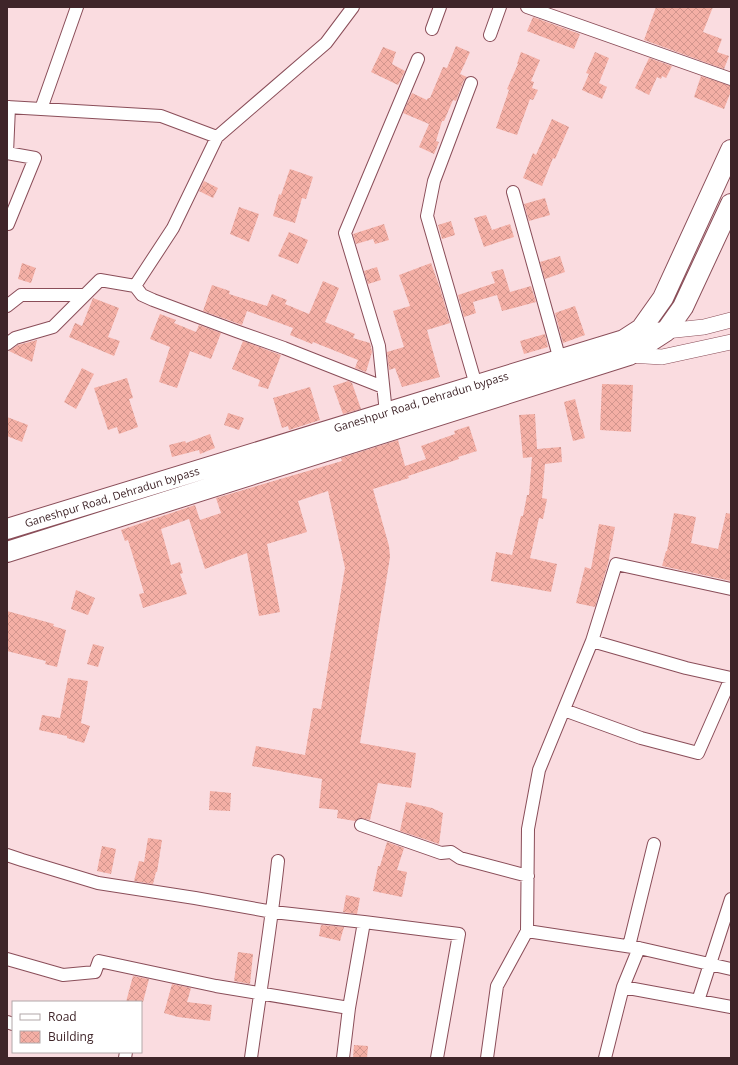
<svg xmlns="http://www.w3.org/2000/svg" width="738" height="1065" font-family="'Open Sans',sans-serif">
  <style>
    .building { fill: url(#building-cross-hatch) }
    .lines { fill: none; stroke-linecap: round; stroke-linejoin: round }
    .minor-casing { stroke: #8a4e59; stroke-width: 14 }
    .tertiary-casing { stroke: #8a4e59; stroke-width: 16 }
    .primary-casing { stroke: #8a4e59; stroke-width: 22 }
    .minor { stroke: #fff; stroke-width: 12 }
    .tertiary { stroke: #fff; stroke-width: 15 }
    .primary { stroke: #fff; stroke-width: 20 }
    .labels { text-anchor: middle; stroke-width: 3.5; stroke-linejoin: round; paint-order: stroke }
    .street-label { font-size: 11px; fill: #3f2529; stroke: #fff }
  </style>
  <defs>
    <pattern id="building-cross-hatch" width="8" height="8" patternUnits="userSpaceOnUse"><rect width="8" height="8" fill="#f4afa5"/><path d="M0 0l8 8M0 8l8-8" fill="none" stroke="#d2968e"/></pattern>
  </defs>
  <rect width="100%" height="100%" fill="#fadce0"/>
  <!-- building -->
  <path class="building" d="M656,7H713L703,32L722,39L717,52L729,56L724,69L644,40Z
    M533,17L580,34L574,49L527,31Z
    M456,46L470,52L460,74L467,77L464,80L456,101L453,100L444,121H442L436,141L439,142L434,154L419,147L429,124L403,113L412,93L427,100L428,98H430L443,67L447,68Z
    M383,47L396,52L392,64L405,71L398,85L371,72Z
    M521,52L540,60L531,81L534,82L532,88L538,90L533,100L530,99L517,135L496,128L509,90L507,89L518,64H517Z
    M595,52L609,58L599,83L607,87L602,99L582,90L589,74L586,73Z
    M649,58L672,66L666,78L662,76L661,79L657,77L649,95L635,88Z
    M701,76L731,86V91L724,109L694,97Z
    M552,119L569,127L555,159L553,158L542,186L523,178L533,153L536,155Z
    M290,169L313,177L306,199L302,198L295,223L273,216L279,194L281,195Z
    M204,181L218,188L213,198L199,191Z
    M545,198L550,215L529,221L524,204Z
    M239,207L259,214L249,242L230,234Z
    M486,215L492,230L510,224L514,237L484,247L474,218Z
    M451,221L455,235L442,239L438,225Z
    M384,224L389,240L375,244L373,239L356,244L353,234Z
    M289,232L308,240L298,264L278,256Z
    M560,256L565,272L545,279L540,262Z
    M22,263L36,268L31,283L18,279Z
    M431,263L440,288L450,323L427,330L440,377L402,387L395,368L389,370L387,352L404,347L393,311L410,306L399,275Z
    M377,267L381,280L368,284L364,271Z
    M503,269L510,292L531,286L536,302L502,311L497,295L473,302L476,313L464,317L458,295L495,283L491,272Z
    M323,281L339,288L325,322L355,334L353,338L370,343L372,352L366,372L355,368L358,360L313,342L312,344L290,335L293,328L247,311L242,325L203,311L212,285L230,291L229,294L267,306L272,294L287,300L285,304L309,314Z
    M93,298L119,308L108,337L120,341L114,356L69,337L75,323L82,326Z
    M575,306L585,335L563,343L555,313Z
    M160,314L176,320L174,323L196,332L199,325L221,333L211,359L190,351L177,388L159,382L170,347L150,339Z
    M545,334L548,347L524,354L520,341Z
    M37,340L32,362L9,351L18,345Z
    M243,341L281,355L268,389L258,386L260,380L232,369Z
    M82,368L94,374L76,409L64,402L77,378Z
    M127,378L133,398L129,399L138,427L119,434L117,427L108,430L94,388Z
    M348,381L352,383L361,409L343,414L333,386Z
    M602,384L633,385L631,432L600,430Z
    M310,387L320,420L289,430L288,426L282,428L273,398Z
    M575,399L585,438L573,441L564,402Z
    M228,413L244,418L239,430L224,425Z
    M535,414L537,449L561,447L562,462L545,464L542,498L547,499L543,519L539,518L530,558L557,564L551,592L491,581L496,552L512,555L521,516H523L527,495H529L532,457L523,458L519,415Z
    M7,417L28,425L22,442L7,436Z
    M469,426L477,451L458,457L459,459L408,476L409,478L373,489L389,546L390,557L360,743L416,753L411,788L378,783L370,820L360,818L355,821L337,818L338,810L319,808L322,779L252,766L256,746L305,755L313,708L321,709L345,568L328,491L298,501L307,532L267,544L280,612L259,616L247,553L205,569L189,519L161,529L171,565L180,562L183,573L180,574L187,594L143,608L139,594L144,593L139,576L128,540L125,541L121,530L195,505L200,520L221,513L216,498L342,461L341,458L398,440L405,466L426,459L421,446L455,434L454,431Z
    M210,434L215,448L200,454L199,450L172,457L169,445L185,441L186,443Z
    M674,513L696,517L691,543L718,549L726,513L731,514V581L662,566L666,551H667Z
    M599,524L615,527L608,564L595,607L576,603L585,567L591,569Z
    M76,590L95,598L88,615L71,609Z
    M7,611L54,624L53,626L66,630L57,667L45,664L46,661L7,651Z
    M93,644L104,647L98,667L87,664Z
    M68,678L88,681L81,723L90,726L84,743L67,738V736L39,730L42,715L60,718Z
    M210,791L231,793L230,811L209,810Z
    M406,802L432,808L443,813L439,844L400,831Z
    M148,838L162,840L157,872H156L153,884L134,881L139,861L144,862Z
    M387,842L404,848L397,870L407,872L402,897L373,891L378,866H380Z
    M102,846L116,849L111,874L97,871Z
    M346,895L360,898L357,914L343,912Z
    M321,925L344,927L340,941L319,936Z
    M238,952L253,954L250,984L234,981Z
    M133,976L149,979L143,1002H126Z
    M172,984L191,988L187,1002L212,1005L210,1021L178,1017L164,1013Z
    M354,1045L368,1046L367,1058H353Z"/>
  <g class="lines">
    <!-- minor casing -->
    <g class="minor-casing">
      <path id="minor" d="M527,7L731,79
        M432,29L440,7
        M490,35L500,7
        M471,83L434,181L427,216L476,385
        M7,107L161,116L217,137L326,43L353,7
        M41,109L77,7
        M217,137L173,228L135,286L142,295L153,300L236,331L284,348L383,387
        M513,192L560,360
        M7,224H8L35,158L7,153L9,107
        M7,306L21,295H85
        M7,344L15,338L53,327L100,280L135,286
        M386,413L379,346L345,233L418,59
        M564,710L641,738L698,753L731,678L686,668L592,641L616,564L731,589
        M361,825L441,853L451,852L460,858L528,876
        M7,855L22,860L98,883L195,898L273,912L364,922
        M527,931L639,948L731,969
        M7,959L63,975L95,972L99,961L216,986L349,1008L364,922L459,934L437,1058
        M623,987L639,948L629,946L654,844
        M698,1001L731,899
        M7,1022L13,1024
        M125,1058L126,1052
        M251,1058C260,992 271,927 278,861
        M343,1058L349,1008
        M487,1058L497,986L527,931L528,829L539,770L592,641
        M605,1058L623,987L731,1007"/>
    </g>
    <!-- tertiary casing -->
    <g class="tertiary-casing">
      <path id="tertiary" d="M660,330L666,331L704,327L731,320
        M629,355L662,357L731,342"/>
    </g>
    <!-- primary casing -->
    <g class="primary-casing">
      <path id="primary" d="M7,529L624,340L641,329L663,298L731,150
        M7,552L629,355L666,331L683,307L731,204"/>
    </g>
    <!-- minor -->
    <use href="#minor" class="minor"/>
    <!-- tertiary -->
    <use href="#tertiary" class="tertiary"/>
    <!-- primary -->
    <use href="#primary" class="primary"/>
  </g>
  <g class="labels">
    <!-- street labels -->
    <g class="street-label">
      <text transform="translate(421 402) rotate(-17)" y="4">Ganeshpur Road, Dehradun bypass</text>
      <text transform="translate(112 497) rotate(-17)" y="4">Ganeshpur Road, Dehradun bypass</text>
    </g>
  </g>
  <!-- border -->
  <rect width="738" height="1065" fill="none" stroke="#3f2529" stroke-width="16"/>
  <!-- legend -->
  <rect x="12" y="1001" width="130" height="52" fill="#ffffff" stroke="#b2a8a9"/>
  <rect x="20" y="1014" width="20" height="6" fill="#ffffff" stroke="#b2a8a9"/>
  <text x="48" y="1021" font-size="12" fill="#3f2529">Road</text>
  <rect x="20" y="1031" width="20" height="12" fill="url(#building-cross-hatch)" stroke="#b2a8a9"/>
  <text x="48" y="1041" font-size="12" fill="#3f2529">Building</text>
</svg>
